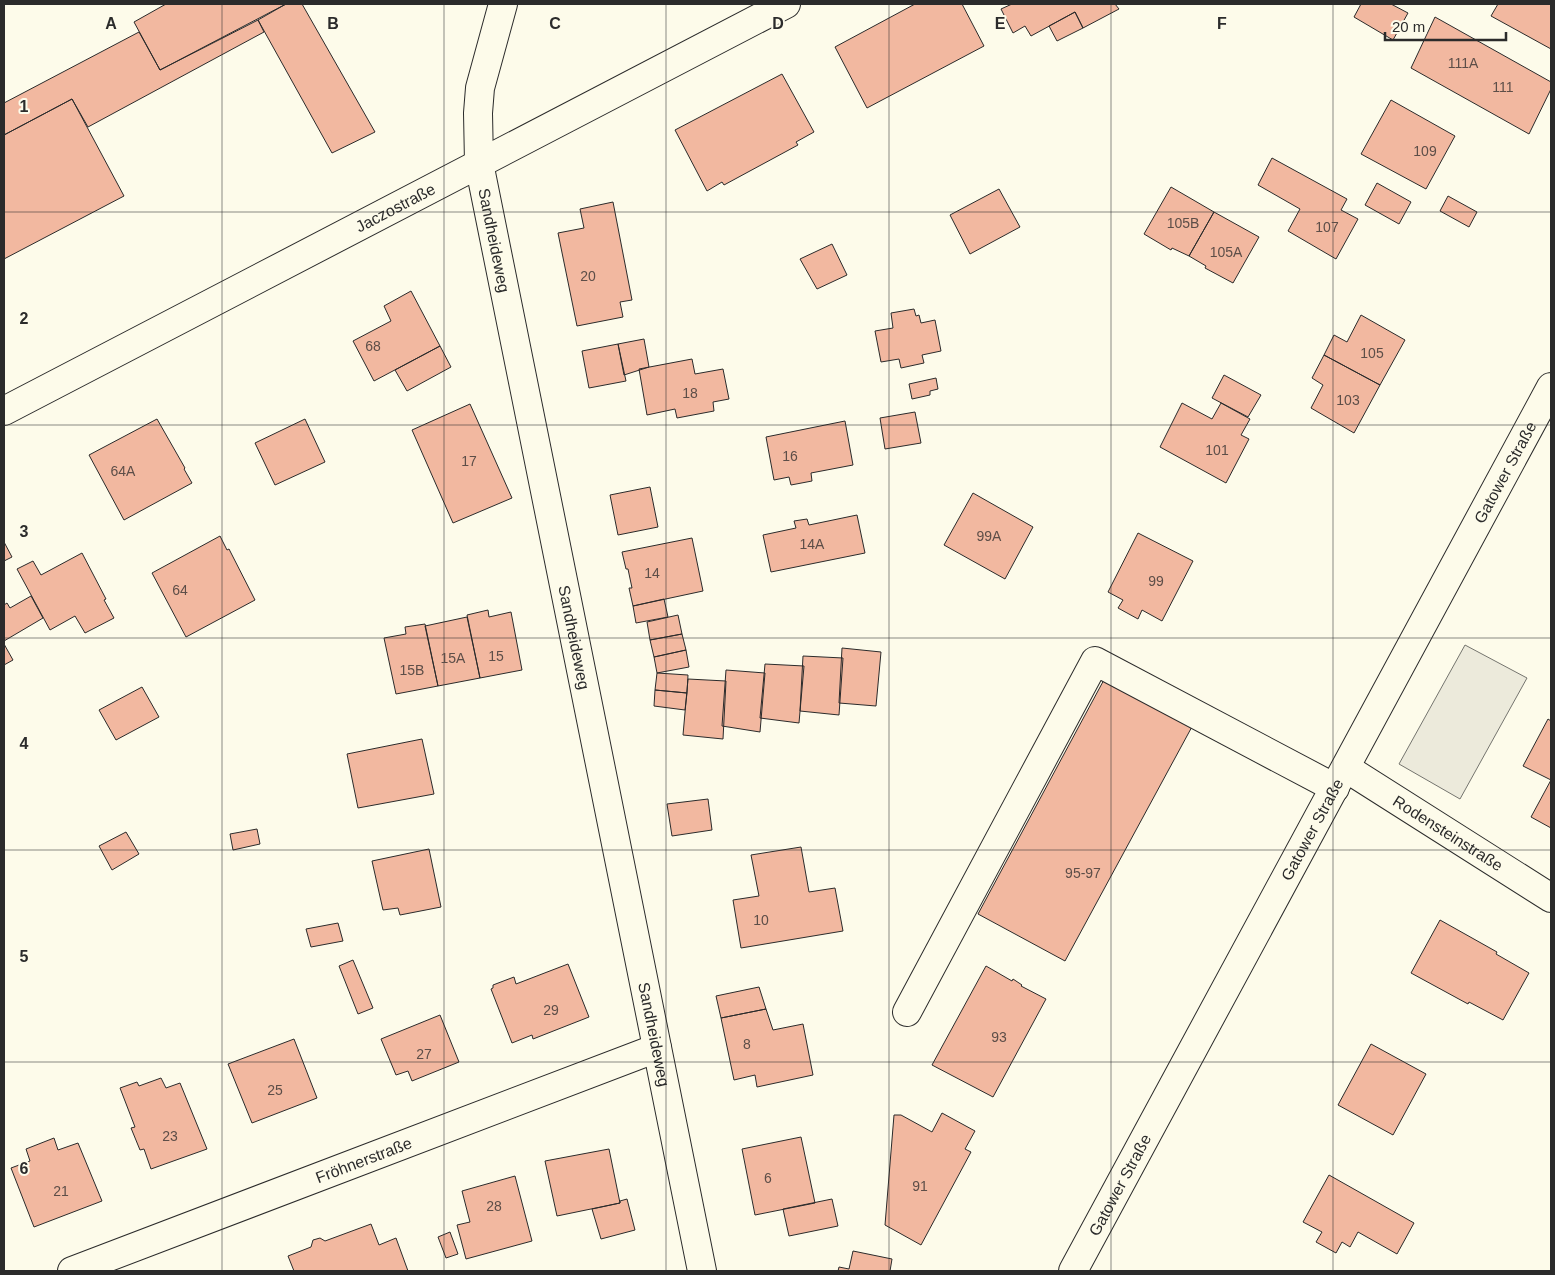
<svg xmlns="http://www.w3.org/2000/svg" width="1555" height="1275" font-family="Helvetica,sans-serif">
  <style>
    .parking { fill: #eceadb; stroke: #74746e }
    .building { fill: #f2b8a0; stroke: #2b2b2b }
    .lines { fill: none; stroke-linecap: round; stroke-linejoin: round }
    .minor-casing { stroke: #2b2b2b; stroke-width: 30 }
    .major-casing { stroke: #2b2b2b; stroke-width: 30 }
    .minor { stroke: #fdfbea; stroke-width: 28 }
    .major { stroke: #fdfbea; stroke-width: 28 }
    .grid { fill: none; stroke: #2b2b2b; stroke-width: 1; stroke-opacity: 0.55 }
    .labels { text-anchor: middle; stroke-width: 4; stroke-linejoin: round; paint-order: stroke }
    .number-label { font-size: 14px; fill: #5d4e48 }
    .street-label { font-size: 16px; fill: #2b2b2b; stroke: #fdfbea }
    .grid-label { font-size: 16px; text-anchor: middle; font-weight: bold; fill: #2b2b2b; stroke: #fdfbea; stroke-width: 4; stroke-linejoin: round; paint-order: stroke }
  </style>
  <rect width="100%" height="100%" fill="#fdfbea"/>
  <!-- parking -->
  <path class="parking" d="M1465,645L1527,678L1460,799L1399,764Z"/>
  <!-- building -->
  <path class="building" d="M166,4H286L160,70L134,22Z
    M286,4H302L375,132L332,153L258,20Z
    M915,4H962L984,46L867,108L835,47Z
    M1012,4H1115L1119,9L1083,28L1075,12L1031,36L1025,26L1013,33L1001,9Z
    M1361,4H1391L1408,13L1393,40L1354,17Z
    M1498,4H1551V49L1491,16Z
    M1075,12L1083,28L1057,41L1049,26Z
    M1435,17L1551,82V89L1529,134L1411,68Z
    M258,20L264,32L88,127L72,99L4,135V103L139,32L160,70Z
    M782,74L814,132L796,142L798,145L724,185L722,182L707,191L675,130Z
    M72,99L124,196L4,259V135Z
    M1391,100L1455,136L1426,189L1361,154Z
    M1272,158L1347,199L1341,210L1358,219L1336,259L1288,231L1300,209L1258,185Z
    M1377,183L1411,202L1399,224L1365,205Z
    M1171,187L1214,212L1189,256L1172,248L1171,250L1144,234Z
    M999,189L1020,227L970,254L950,215Z
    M1448,196L1477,212L1469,227L1440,211Z
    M613,202L632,300L620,302L623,317L577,326L558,233L584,228L580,209Z
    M1214,212L1259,237L1233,283L1205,268L1206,266L1189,256Z
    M832,244L847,275L817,289L800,259Z
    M411,291L440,346L374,381L353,341L391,321L384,306Z
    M914,309L916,316L919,315L921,323L935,320L941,351L922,355L924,363L901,368L899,359L881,362L875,331L893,328L891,313Z
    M1361,315L1405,340L1380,385L1324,355L1334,335L1347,342Z
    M644,339L649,367L624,375L618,344Z
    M618,344L626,381L589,388L582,351Z
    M440,346L451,367L407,391L395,370Z
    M1324,355L1380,385L1354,433L1311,408L1323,385L1312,378Z
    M692,359L695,374L723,369L729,399L713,402L714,411L677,418L675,409L647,415L639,369Z
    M1224,375L1261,395L1248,417L1212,398Z
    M936,378L938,389L930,391V395L912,399L909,384Z
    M1182,403L1212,419L1221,403L1250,419L1241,435L1249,439L1226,483L1160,447Z
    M470,404L512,498L453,523L412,430Z
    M915,412L921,443L885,449L880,418Z
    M157,419L185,468L184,469L192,483L124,520L89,455Z
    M305,419L325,462L275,485L255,443Z
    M845,421L853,465L811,473L812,481L791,485L789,477L774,480L766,437Z
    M650,487L658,527L618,535L610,495Z
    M973,493L1033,527L1005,579L944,545Z
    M857,515L865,553L771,572L763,535L796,528L794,521L807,519L809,525Z
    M1138,533L1193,561L1162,621L1142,610L1138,619L1118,608L1123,600L1108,592Z
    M220,536L227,550L229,549L255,600L186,637L152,573Z
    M692,538L703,591L633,606L629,588H632L628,569H626L622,552Z
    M4,542L12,557L4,561Z
    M82,553L106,599L104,600L114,618L85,633L75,616L50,630L17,569L33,561L41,575Z
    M31,596L43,618L4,641V605L7,603L10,608Z
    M664,599L668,617L636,623L633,606Z
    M488,610L489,617L511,612L522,670L480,678L467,615Z
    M678,615L682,634L650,640L647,622Z
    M467,617L480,678L438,686L425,626Z
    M425,624L438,686L396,694L384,638L406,634L405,627Z
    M682,634L686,650L654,657L650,640Z
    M4,644L13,660L4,665Z
    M842,648L881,652L876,706L839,703Z
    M686,650L689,667L657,673L654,657Z
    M803,656L843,658L839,715L800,711Z
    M765,664L804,666L799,723L760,718Z
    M726,670L765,673L760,732L722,726Z
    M657,673L688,675L687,693L655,690Z
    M1106,676L1194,723L1065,961L978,914Z
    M688,679L726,681L723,739L683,735Z
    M142,687L159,717L116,740L99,710Z
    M655,690L687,693L685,710L654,706Z
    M1548,719L1551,721V828L1531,817L1551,780L1523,766Z
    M422,739L434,794L358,808L347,754Z
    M708,799L712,830L672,836L667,804Z
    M257,829L260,844L233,850L230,834Z
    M126,832L139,854L112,870L99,846Z
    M801,847L809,892L835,888L843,931L741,948L733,900L759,896L751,855Z
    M429,849L441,907L400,915L398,908L383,910L372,861Z
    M1440,920L1497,952L1496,954L1529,973L1503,1020L1469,1002L1468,1004L1411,973Z
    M338,923L343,941L311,947L306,929Z
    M353,960L373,1008L358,1014L339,966Z
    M568,964L589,1017L533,1039L532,1035L512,1043L491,989L493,988V985L514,977L516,984Z
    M986,966L1012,981L1013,979L1022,985L1021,986L1046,999L993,1097L932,1065Z
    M759,987L766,1009L721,1018L716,996Z
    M766,1009L773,1030L803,1024L813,1075L757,1087L755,1075L734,1080L721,1018Z
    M440,1015L459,1062L412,1081L408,1071L396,1075L381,1039Z
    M294,1039L317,1098L252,1123L228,1064Z
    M1371,1044L1426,1074L1393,1135L1338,1105Z
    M161,1078L166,1088L180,1083L207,1149L151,1169L144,1149L140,1150L131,1128L135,1127L120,1088L137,1082L139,1086Z
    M942,1113L975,1131L965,1149L971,1152L921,1245L885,1225L894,1115H901L932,1132Z
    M801,1137L815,1203L755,1215L742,1149Z
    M54,1138L58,1150L78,1143L102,1201L34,1227L11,1168L30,1161L26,1149Z
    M609,1149L620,1203L557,1216L545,1161Z
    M1329,1175L1414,1223L1397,1254L1358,1232L1350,1247L1342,1242L1336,1253L1316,1242L1322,1232L1303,1222Z
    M515,1176L532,1241L466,1259L457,1225L470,1222L462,1191Z
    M627,1199L635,1230L601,1239L592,1209L620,1203V1201Z
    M832,1199L838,1226L789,1236L783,1209Z
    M371,1224L379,1245L396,1238L408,1271H294L288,1256L311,1247L313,1240L320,1238L325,1241Z
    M450,1232L458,1254L446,1258L438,1237Z
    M853,1251L892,1259L890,1271H838L839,1267L849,1269Z"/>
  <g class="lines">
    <!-- minor casing -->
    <g class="minor-casing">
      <g id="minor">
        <path id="s1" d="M503,4L480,88L478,113L479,163L702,1271"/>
        <path id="s2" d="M4,411L786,4"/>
        <path id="s3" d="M1346,768L1551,898"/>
        <path d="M907,1012L1095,661L1335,788"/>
        <path id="s4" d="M72,1271L657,1048"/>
      </g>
    </g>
    <!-- major casing -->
    <g class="major-casing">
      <g id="major">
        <path id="s5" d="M1073,1271L1551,387"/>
      </g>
    </g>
    <!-- minor -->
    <use href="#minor" class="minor"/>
    <!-- major -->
    <use href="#major" class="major"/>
  </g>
  <!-- grid -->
  <path class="grid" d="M222,4V1271M444,4V1271M666,4V1271M889,4V1271M1111,4V1271M1333,4V1271M4,212H1551M4,425H1551M4,638H1551M4,850H1551M4,1062H1551"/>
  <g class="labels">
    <!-- number labels -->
    <g class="number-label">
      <text x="1463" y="68">111A</text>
      <text x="1503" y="92">111</text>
      <text x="1425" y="156">109</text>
      <text x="1183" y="228">105B</text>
      <text x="1327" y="232">107</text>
      <text x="1226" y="257">105A</text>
      <text x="588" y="281">20</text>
      <text x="373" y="351">68</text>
      <text x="1372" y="358">105</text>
      <text x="690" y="398">18</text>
      <text x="1348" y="405">103</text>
      <text x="1217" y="455">101</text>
      <text x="790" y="461">16</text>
      <text x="469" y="466">17</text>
      <text x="123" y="476">64A</text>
      <text x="989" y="541">99A</text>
      <text x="812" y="549">14A</text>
      <text x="652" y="578">14</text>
      <text x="1156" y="586">99</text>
      <text x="180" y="595">64</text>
      <text x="496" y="661">15</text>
      <text x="453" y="663">15A</text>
      <text x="412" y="675">15B</text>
      <text x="1083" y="878">95-97</text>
      <text x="761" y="925">10</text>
      <text x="551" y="1015">29</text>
      <text x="999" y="1042">93</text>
      <text x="747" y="1049">8</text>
      <text x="424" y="1059">27</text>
      <text x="275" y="1095">25</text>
      <text x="170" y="1141">23</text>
      <text x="768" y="1183">6</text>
      <text x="920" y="1191">91</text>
      <text x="61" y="1196">21</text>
      <text x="494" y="1211">28</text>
    </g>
    <!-- street labels -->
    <g class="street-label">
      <text dy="6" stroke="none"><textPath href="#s2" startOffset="441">Jaczostraße</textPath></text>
      <text dy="6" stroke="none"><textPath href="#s1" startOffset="241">Sandheideweg</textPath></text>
      <text dy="6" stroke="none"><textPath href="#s5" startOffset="908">Gatower Straße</textPath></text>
      <text dy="6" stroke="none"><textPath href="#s1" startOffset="646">Sandheideweg</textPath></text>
      <text dy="6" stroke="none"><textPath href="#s5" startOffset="502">Gatower Straße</textPath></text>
      <text dy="6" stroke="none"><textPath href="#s3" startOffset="121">Rodensteinstraße</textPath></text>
      <text dy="6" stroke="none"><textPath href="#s1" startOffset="1051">Sandheideweg</textPath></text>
      <text dy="6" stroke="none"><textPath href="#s4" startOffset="312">Fröhnerstraße</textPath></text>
      <text dy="6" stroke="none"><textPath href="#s5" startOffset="98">Gatower Straße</textPath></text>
    </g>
  </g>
  <g class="grid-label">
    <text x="111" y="29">A</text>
    <text x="333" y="29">B</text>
    <text x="555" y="29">C</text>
    <text x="778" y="29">D</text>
    <text x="1000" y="29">E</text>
    <text x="1222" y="29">F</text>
    <text x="24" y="112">1</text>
    <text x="24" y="324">2</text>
    <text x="24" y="537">3</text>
    <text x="24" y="749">4</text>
    <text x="24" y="962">5</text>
    <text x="24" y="1174">6</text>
  </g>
  <!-- border -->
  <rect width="1555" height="1275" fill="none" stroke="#2b2b2b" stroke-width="10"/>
  <!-- scale -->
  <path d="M1385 32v8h121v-8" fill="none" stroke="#2b2b2b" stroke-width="2.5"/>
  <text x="1392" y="32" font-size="15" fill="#2b2b2b" stroke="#fdfbea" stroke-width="4" paint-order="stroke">20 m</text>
</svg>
